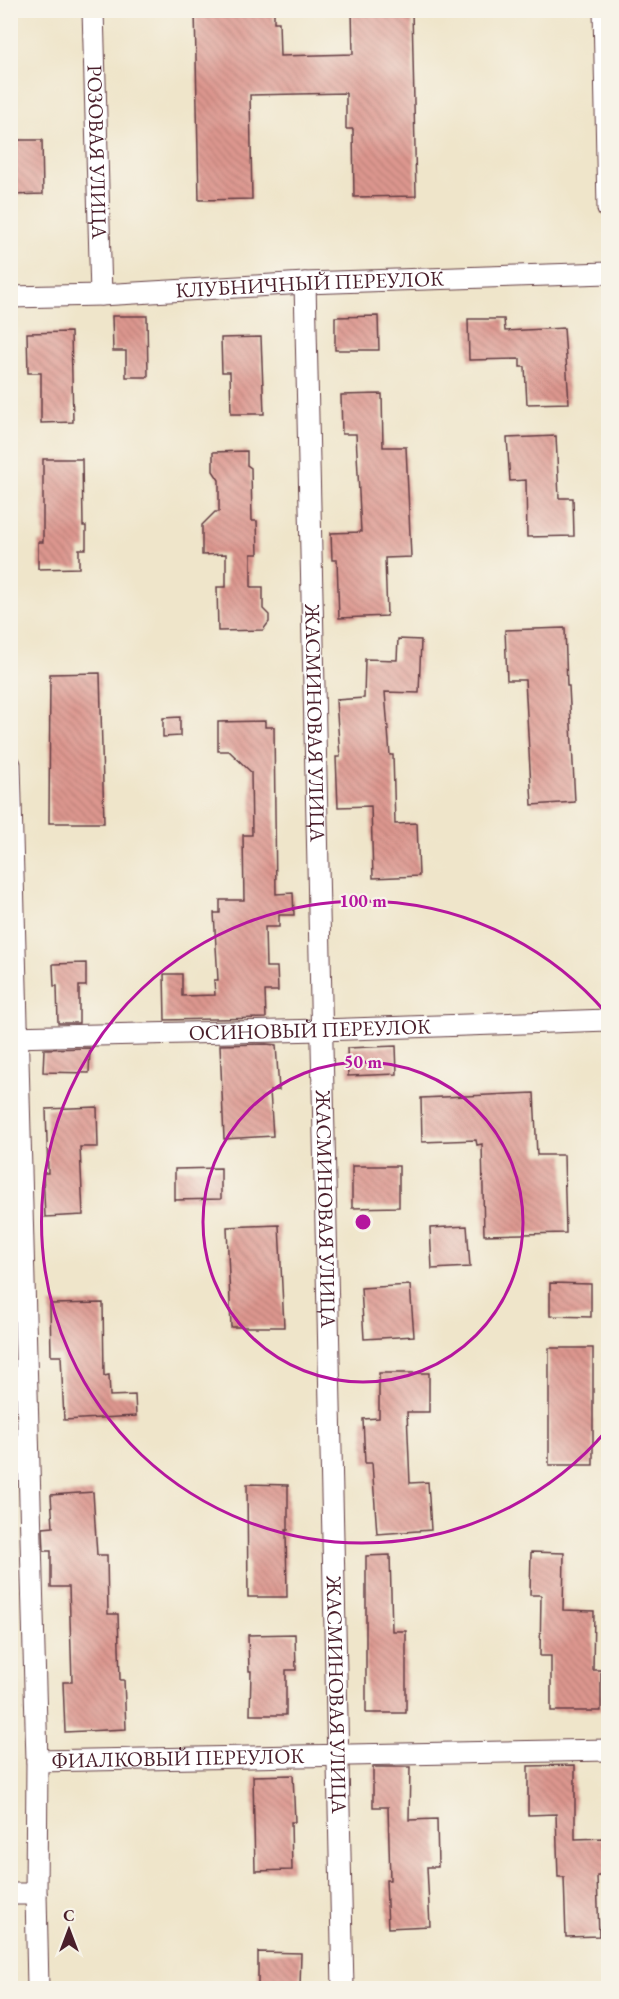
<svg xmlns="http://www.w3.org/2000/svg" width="619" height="1999" font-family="'EB Garamond',serif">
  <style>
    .building { fill: url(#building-back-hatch) }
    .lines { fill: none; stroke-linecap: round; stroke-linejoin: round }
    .minor-casing { stroke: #633d43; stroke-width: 23 }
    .minor { stroke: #fff; stroke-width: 21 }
    .ring { fill: none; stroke: #b5179e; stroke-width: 3 }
    .labels { text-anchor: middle; stroke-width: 4.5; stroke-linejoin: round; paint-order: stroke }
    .street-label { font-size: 21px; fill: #4a1f2b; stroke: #f7f3e8 }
    .centre { fill: #b5179e; stroke: #f7f3e8; stroke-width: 3 }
    .ring-label { font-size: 18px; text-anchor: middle; font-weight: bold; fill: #b5179e; stroke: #f7f3e8; stroke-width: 4.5; stroke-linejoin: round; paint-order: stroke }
  </style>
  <defs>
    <pattern id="building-back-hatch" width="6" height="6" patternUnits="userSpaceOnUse" patternTransform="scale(1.5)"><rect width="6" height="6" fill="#dd978f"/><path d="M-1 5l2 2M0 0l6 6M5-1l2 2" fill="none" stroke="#b57b75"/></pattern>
  </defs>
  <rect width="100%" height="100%" fill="#f7f3e8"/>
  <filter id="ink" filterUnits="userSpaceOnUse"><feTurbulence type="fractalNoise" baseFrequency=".0167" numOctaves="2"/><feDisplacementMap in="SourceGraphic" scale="12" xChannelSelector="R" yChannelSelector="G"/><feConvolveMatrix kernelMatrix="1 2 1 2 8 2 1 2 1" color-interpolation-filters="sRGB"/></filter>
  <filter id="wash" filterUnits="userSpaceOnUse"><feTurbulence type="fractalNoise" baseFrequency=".008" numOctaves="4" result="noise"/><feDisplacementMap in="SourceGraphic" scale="24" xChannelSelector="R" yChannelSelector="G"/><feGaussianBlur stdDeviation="1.35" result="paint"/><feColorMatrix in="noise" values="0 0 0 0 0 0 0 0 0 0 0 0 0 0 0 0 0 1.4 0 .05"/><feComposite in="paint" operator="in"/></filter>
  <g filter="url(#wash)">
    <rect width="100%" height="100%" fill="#efe5ca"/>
    <g id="blocks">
      <!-- building -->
      <path class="building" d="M195,10H274V22H279L280,56L353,54L352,10H412L416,196L354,197L353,129H346V93L250,95L252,199L199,200Z
        M10,140H42L43,194L10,195Z
        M112,316H147L148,377H126V351H113Z
        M378,316L379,350H335V317Z
        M468,319H504L505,331L564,328L569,403L527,404L525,367H520V359L469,360Z
        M71,332L73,422L41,423V373H28L27,333Z
        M261,337L264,414H231L230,372H222L221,338Z
        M382,394L383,447H406L411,557L385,558L387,616L339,618L337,560H332L331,533L361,532L356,434H342L341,395Z
        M556,436L559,498H573L574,536L527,537L526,480L510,481L507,438Z
        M247,451V465L251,468L252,521H257L258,554H251V587H263V609L269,615V622L263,630L218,631L217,587H226V554L202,555V525L215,512H219V480L213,471V452Z
        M43,459H82L83,526H86V549H79V568L38,569V542H43Z
        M565,628L567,686H569L575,802L532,805L525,680H507L505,630Z
        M398,639L421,640L419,693L385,692L390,755H393L395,824L417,823L419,876L373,878L371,806L338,807L336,757H340L336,700L364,698L365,659L397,660Z
        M100,673L104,823H49L50,674Z
        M180,717V736L163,737V718Z
        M265,721V727H274L276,894L293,893L294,915H279V927H265L266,967H277L278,991H265L266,1018L165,1020L164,974H182V996L215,995L214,980H218L214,913H220V900H244L243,835H252L251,772L229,751H218V722Z
        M86,963V986H79V1023H58L57,986H54L53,964Z
        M266,1044L276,1045L279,1090L270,1091L273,1136L224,1139L220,1045Z
        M396,1046L397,1074L348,1076L347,1048Z
        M90,1048L89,1073L43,1072L44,1049Z
        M534,1093L537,1155H564L566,1233L484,1235L482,1144L477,1145L476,1140L422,1142L421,1098Z
        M97,1107L98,1147H80L83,1215L45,1217L43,1173H48L46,1109Z
        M352,1166H399V1207L352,1208Z
        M221,1168V1199L175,1200V1169Z
        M279,1225L284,1327H231L227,1227Z
        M467,1226L470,1267L432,1269L430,1228Z
        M550,1283L591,1284V1317L550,1316Z
        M410,1285L414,1336L364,1339L361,1288Z
        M103,1303L104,1376L109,1375L110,1396L135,1395L136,1416L64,1420L61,1356H51L50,1304Z
        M549,1348H593V1465H549Z
        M379,1373H429V1412H407L410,1483L428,1482L431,1530L377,1534L372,1463H365L363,1419L379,1418Z
        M247,1484L288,1485V1530H286L287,1597H248Z
        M93,1492L97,1555H107L108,1614H118L120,1680H124L126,1729L65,1732L63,1682H72L69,1587H51V1551H44L43,1528L53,1527L51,1495Z
        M531,1552L564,1553L563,1610L594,1611L593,1670H601V1711H551V1656H540L541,1595H530Z
        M390,1555L392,1631H406V1713H366V1556Z
        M295,1634L296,1670H286V1715H250L251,1671H249L248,1635Z
        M575,1765V1839L605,1838L606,1876H597L599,1936L566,1937L564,1877H558L556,1814L528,1815V1766Z
        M373,1767H410L409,1820L437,1819L438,1867H427L430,1926L388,1928L386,1880H390L388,1807H373Z
        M293,1775L295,1822H291L292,1870L255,1871L253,1776Z
        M258,1952L301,1953L300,1987H258Z"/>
    </g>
  </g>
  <g filter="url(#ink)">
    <use href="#blocks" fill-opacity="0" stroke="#633d43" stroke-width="1.5"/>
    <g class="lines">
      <!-- minor casing -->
      <g class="minor-casing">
        <g id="minor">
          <path id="s1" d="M93,10L101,295"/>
          <path d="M604,10L608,209"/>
          <path id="s2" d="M305,283L343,1988"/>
          <path id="s3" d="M10,297L101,295L305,283L608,273"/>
          <path d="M10,764L37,1761L36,1894L38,1988"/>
          <path id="s4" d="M10,1037L321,1030L608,1020"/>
          <path id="s5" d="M37,1761L608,1750"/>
          <path d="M10,1894H36"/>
        </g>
      </g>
      <!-- minor -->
      <use href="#minor" class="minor"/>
    </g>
  </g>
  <!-- distance rings -->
  <g class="ring">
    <circle cx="363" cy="1222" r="160"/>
    <path d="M607 1430A321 321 0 1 1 607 1014"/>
  </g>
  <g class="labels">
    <!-- street labels -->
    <g class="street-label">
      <text dy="7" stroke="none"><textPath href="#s1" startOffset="142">РОЗОВАЯ УЛИЦА</textPath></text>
      <text dy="7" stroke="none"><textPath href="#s3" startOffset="300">КЛУБНИЧНЫЙ ПЕРЕУЛОК</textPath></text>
      <text dy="7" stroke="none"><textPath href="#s2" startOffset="440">ЖАСМИНОВАЯ УЛИЦА</textPath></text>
      <text dy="7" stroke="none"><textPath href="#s4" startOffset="300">ОСИНОВЫЙ ПЕРЕУЛОК</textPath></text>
      <text dy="7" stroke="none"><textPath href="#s2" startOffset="926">ЖАСМИНОВАЯ УЛИЦА</textPath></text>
      <text dy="7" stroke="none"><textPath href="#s2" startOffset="1412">ЖАСМИНОВАЯ УЛИЦА</textPath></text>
      <text dy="7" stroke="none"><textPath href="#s5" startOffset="141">ФИАЛКОВЫЙ ПЕРЕУЛОК</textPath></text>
    </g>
  </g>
  <circle cx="363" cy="1222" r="9" class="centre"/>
  <g class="ring-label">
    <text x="363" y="907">100 m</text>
    <text x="363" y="1068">50 m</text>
  </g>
  <!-- margin -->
  <rect width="619" height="1999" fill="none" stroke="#f7f3e8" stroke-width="36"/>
  <!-- north arrow -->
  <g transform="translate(69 1930)" stroke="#f7f3e8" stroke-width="4.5" paint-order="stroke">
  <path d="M0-4.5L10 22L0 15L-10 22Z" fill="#4a1f2b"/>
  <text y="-9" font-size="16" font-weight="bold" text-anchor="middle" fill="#4a1f2b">С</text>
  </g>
</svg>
